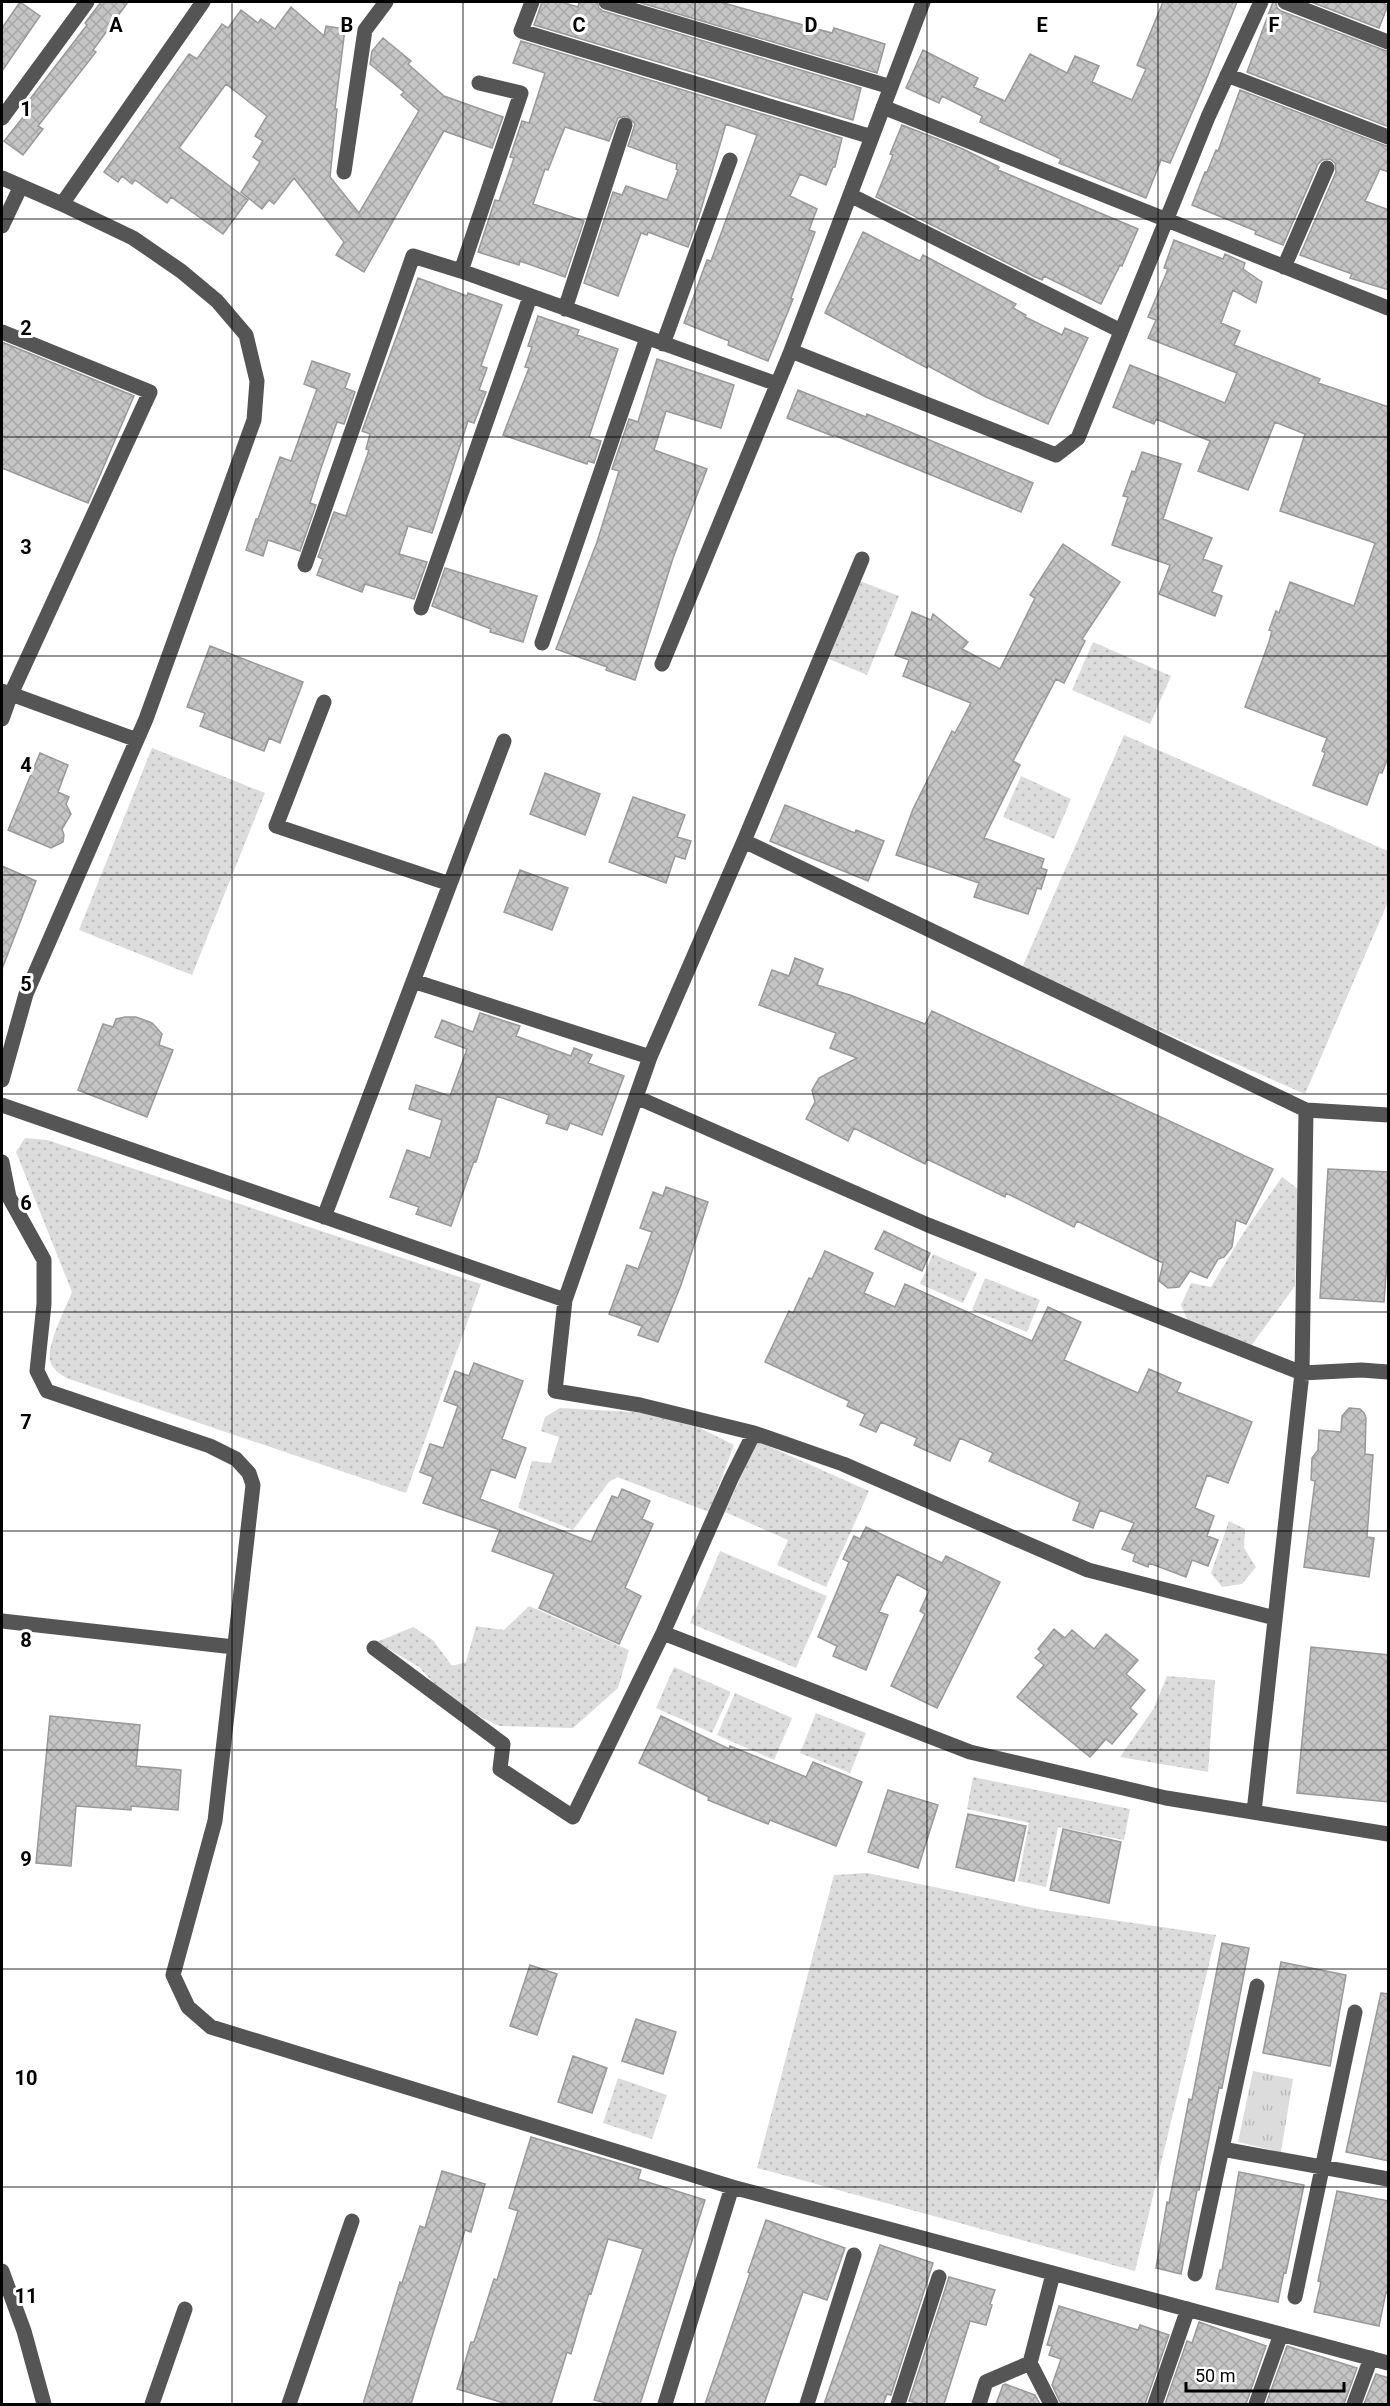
<svg xmlns="http://www.w3.org/2000/svg" width="1390" height="2406" font-family="Roboto,sans-serif">
  <style>
    .grass { fill: url(#grass-dots) }
    .park { fill: url(#park-tufts) }
    .building { fill: url(#building-cross-hatch); stroke: #999; stroke-width: 1.5 }
    .lines { fill: none; stroke-linecap: round; stroke-linejoin: round }
    .minor { stroke: #555; stroke-width: 15 }
    .grid { fill: none; stroke: #000; stroke-width: 1.5; stroke-opacity: 0.55 }
    .grid-label { font-size: 20px; text-anchor: middle; font-weight: bold; fill: #000; stroke: #fff; stroke-width: 6; stroke-linejoin: round; paint-order: stroke }
  </style>
  <defs>
    <pattern id="grass-dots" width="8" height="8" patternUnits="userSpaceOnUse" patternTransform="scale(1.5)"><rect width="8" height="8" fill="#dcdcdc"/><path d="M2 2h.1M6 6h.1" fill="none" stroke="#bbb" stroke-width="1.8" stroke-linecap="round"/></pattern>
    <pattern id="park-tufts" width="24" height="20" patternUnits="userSpaceOnUse" patternTransform="scale(1.5)"><rect width="24" height="20" fill="#dcdcdc"/><path d="M3 7l-1-3M5 7V3M7 7l1-3M15 17l-1-3M17 17v-4M19 17l1-3" fill="none" stroke="#bbb"/></pattern>
    <pattern id="building-cross-hatch" width="8" height="8" patternUnits="userSpaceOnUse" patternTransform="scale(1.5)"><rect width="8" height="8" fill="#c4c4c4"/><path d="M0 0l8 8M0 8l8-8" fill="none" stroke="#a7a7a7"/></pattern>
  </defs>
  <rect width="100%" height="100%" fill="#fff"/>
  <!-- grass -->
  <path class="grass" d="M860,581L899,596L867,675L829,659Z
    M1093,642L1171,676L1150,724L1072,690Z
    M1124,735L1388,851V902L1305,1094L1021,970Z
    M152,748L265,793L192,975L79,930Z
    M1021,776L1071,799L1054,839L1003,817Z
    M25,1138L47,1140L481,1284L406,1493L69,1379C61,1375 52,1370 50,1360C47,1344 66,1307 72,1292L16,1152Z
    M1282,1177L1298,1189L1295,1286L1248,1350L1190,1326L1181,1305L1191,1283L1211,1287L1244,1232Z
    M933,1254L977,1273L963,1303L920,1284Z
    M985,1278L1040,1300L1027,1332L972,1310Z
    M560,1408L650,1413L700,1428L734,1445L709,1512L617,1477L609,1482L573,1530L518,1508L532,1461L551,1463L559,1437L541,1431L545,1417Z
    M757,1441L869,1491L826,1587L777,1565L788,1540L725,1512Z
    M1229,1521L1245,1529L1244,1548L1256,1567L1242,1584L1222,1587L1211,1573Z
    M720,1551L827,1596L796,1668L690,1623Z
    M529,1606L629,1650L618,1688L573,1728L499,1726L451,1702L419,1667L377,1642L413,1627L433,1640L452,1666L466,1662L476,1626L504,1630Z
    M674,1667L731,1692L712,1733L656,1708Z
    M1167,1676L1215,1680L1208,1772L1120,1757L1154,1708Z
    M735,1693L792,1718L774,1760L717,1735Z
    M816,1713L866,1733L850,1773L800,1753Z
    M973,1777L1130,1809L1124,1840L1058,1827L1046,1887L1018,1881L1029,1823L967,1809Z
    M867,1873L1044,1910L1216,1935L1135,2271L757,2168L834,1875Z
    M618,2078L667,2095L652,2139L603,2123Z"/>
  <!-- park -->
  <path class="park" d="M1253,2071L1293,2079L1281,2152L1238,2142Z"/>
  <!-- building -->
  <path class="building" d="M20,2L40,16L2,71V28Z
    M101,2H128L93,50L96,52L38,126L43,129L23,155L4,141L32,106L27,103L87,25L85,23Z
    M542,2H561L578,7L579,2H597L599,8L603,11L861,88L853,120L534,25Z
    M638,2H720L832,33L834,28L885,44L877,73Z
    M1163,2H1237L1202,90L1170,163L1161,160L1146,198L1059,163L1061,159L980,122L982,116L942,96L939,103L906,88L923,50L978,78L974,87L1005,101L1030,54L1067,73L1075,56L1099,66L1092,82L1132,100L1146,69L1137,65Z
    M1273,2H1276L1277,8L1281,11L1389,52V127L1247,72Z
    M1311,2H1379L1388,5L1379,28Z
    M291,7L324,36L326,26L345,29L335,109H337L330,177L359,213L419,111L401,95L404,92L370,64L372,51L383,38L411,61L408,64L444,96L503,117L492,148L444,131L364,272L336,255L344,242L294,178L274,204L269,200L262,209L241,192L260,162L253,157L263,141L255,136L267,116L226,84L179,148L248,200L223,234L171,197L167,203L135,180L132,184L122,176L118,182L104,172L189,54L197,59L222,24L228,28L241,10L258,23L261,19L275,29Z
    M521,41L842,138L835,167H833L826,185L800,174L790,196L817,209L809,230L815,232L791,298L793,299L768,361L728,345L729,341L684,323L707,260L711,261L757,135L726,124L700,213L688,247L648,232L647,235L641,233L618,296L584,283L613,192L622,195L626,186L667,200L678,170L676,169L677,164L628,146L635,124L627,116L618,118L609,141L565,127L548,170L545,169L533,204L584,221L565,277L520,261L519,265L478,252L495,200L499,201L514,158L510,157L522,121L529,123L545,73L513,63Z
    M1240,90L1389,147V172L1380,169L1365,201L1389,210V290L1350,278L1352,274L1300,255L1336,172L1335,163L1330,159L1322,160L1318,164L1283,245L1255,234L1256,231L1192,205L1205,172H1207L1216,150L1218,151Z
    M902,125L963,149L999,167L998,170L1138,229L1122,266L1120,265L1101,304L1044,276L1042,280L1033,276L876,197L893,155L890,154Z
    M863,232L920,261L923,255L1016,304L1013,308L1026,315L1025,317L1062,335L1065,328L1088,338L1048,424L986,397L928,366L927,368L825,313Z
    M1174,240L1223,259L1225,254L1245,263L1243,269L1262,282L1256,303L1233,290L1221,323L1240,331L1234,345L1320,379L1318,383L1389,407V755L1382,773L1379,772L1367,805L1313,785L1325,753L1322,751L1327,738L1245,707L1269,642L1272,631L1269,630L1276,611L1279,613L1290,582L1354,606L1375,543L1280,511L1305,434L1275,422L1248,490L1198,471L1210,441L1156,419L1154,424L1113,407L1130,365L1225,403L1237,373L1148,338L1156,320L1148,317L1168,269L1164,268Z
    M418,278L467,296L468,293L502,305L481,366L487,368L479,390L486,392L474,423L468,421L432,533L408,526L399,554L427,562L414,599L365,584L362,592L317,575L323,559L318,557L334,512L346,516L369,450L366,449L370,434L362,431Z
    M538,316L579,330L577,335L618,349L589,437L601,441L594,463L588,461L587,464L503,435L529,368L525,367L532,347L528,346Z
    M2,342L134,396L88,503L2,468Z
    M657,359L734,385L721,428L666,411L654,450L707,469L673,558L635,680L606,670L607,667L556,649L597,542L619,471L612,469L629,419L638,422Z
    M312,361L350,374L345,388L355,392L344,424L337,422L320,471L310,503L316,505L300,551L268,540L263,556L246,550L256,519H258L280,457L291,461L317,389L304,384Z
    M798,390L866,417L867,414L1033,483L1021,512L834,435L833,436L787,418Z
    M1142,452L1181,464L1163,519L1212,538L1203,559L1222,566L1212,592L1222,596L1215,616L1159,594L1170,565L1112,545L1128,497L1123,496L1132,471L1135,472Z
    M1063,544L1120,582L1082,639L1085,641L1064,683L1056,679L1013,761L1020,765L984,838L1044,859L1041,868L1047,870L1041,889L1037,888L1028,914L974,897L979,883L896,855L913,809L952,731L955,733L971,703L903,676L909,660L895,655L912,612L931,620L933,614L968,642L962,649L1000,669L1035,598L1030,595Z
    M445,568L537,596L523,642L490,632L491,629L432,606Z
    M210,646L303,682L280,743L269,738L264,751L200,726L205,713L187,707Z
    M40,753L68,765L58,792L69,797L66,804L71,814L62,829L64,835L63,842L51,848L8,830Z
    M545,773L600,794L585,835L530,814Z
    M633,797L685,815L677,837L691,841L685,859L675,856L666,883L609,862Z
    M785,805L855,833L856,830L884,841L868,881L770,841Z
    M2,866L36,881L2,969Z
    M520,870L568,888L552,930L504,912Z
    M795,958L823,969L817,985L850,995L925,1024L932,1011L1273,1169L1246,1224L1236,1220L1232,1247L1224,1257L1218,1259L1207,1278L1190,1271L1179,1287L1168,1288L1159,1281L1163,1263L1077,1221L1074,1227L1006,1193L1005,1197L927,1159L925,1164L854,1128L848,1141L806,1119L815,1102L812,1090L819,1078L857,1058L830,1048L836,1033L759,1005L772,970L789,976Z
    M480,1013L520,1026L516,1036L571,1056L574,1048L592,1055L588,1063L624,1076L602,1135L570,1123L567,1130L546,1123L549,1115L497,1096L476,1162L474,1161L451,1226L416,1214L419,1207L390,1197L407,1150L430,1158L442,1120L409,1109L416,1085L450,1096L467,1049L435,1037L442,1020L473,1032Z
    M125,1017H136L152,1023L162,1034L159,1045L173,1050L147,1117L78,1090L103,1024L113,1027L116,1019Z
    M1328,1169L1389,1172V1235L1384,1302L1320,1298Z
    M666,1187L708,1202L681,1285L658,1342L638,1335L642,1326L609,1314L627,1265L638,1269L652,1232L640,1228L653,1192L663,1196Z
    M884,1231L930,1253L922,1271L875,1249Z
    M825,1251L873,1273L864,1293L895,1307L905,1284L1032,1341L1048,1307L1081,1322L1064,1360L1138,1393L1149,1369L1181,1383L1177,1392L1252,1422L1228,1483L1207,1475L1195,1508L1214,1516L1207,1536L1218,1540L1208,1566L1192,1560L1186,1577L1149,1563L1148,1567L1133,1561L1135,1554L1122,1549L1134,1523L1100,1510L1093,1528L1073,1520L1080,1502L989,1461L993,1453L960,1438L950,1461L914,1445L917,1438L881,1422L876,1432L860,1425L865,1414L847,1406L849,1401L765,1362L789,1311L793,1313L809,1278L812,1279Z
    M474,1363L523,1381L502,1439L526,1448L515,1478L491,1469L480,1499L591,1542L612,1496L618,1498L622,1489L650,1501L642,1519L653,1524L625,1588L641,1596L619,1644L539,1608L554,1574L492,1551L500,1530L423,1503L433,1477L420,1472L430,1444L443,1448L458,1406L444,1401L455,1371L469,1376Z
    M1349,1408L1360,1409L1364,1413L1366,1418L1365,1454L1373,1455L1367,1537L1374,1538L1369,1577L1304,1567L1315,1481L1311,1480L1312,1458L1318,1450L1319,1430L1341,1432L1342,1416Z
    M866,1527L942,1563L946,1556L1000,1582L937,1708L891,1686L925,1614L920,1611L929,1591L897,1574L879,1612L888,1615L866,1670L833,1656L837,1646L818,1637L849,1562L843,1559L854,1536L860,1539Z
    M1054,1629L1065,1638L1072,1630L1094,1649L1106,1634L1138,1660L1126,1674L1145,1690L1130,1708L1137,1714L1112,1744L1106,1739L1090,1757L1017,1697L1044,1665L1035,1658L1041,1652L1038,1649Z
    M1311,1647L1389,1655V1802L1297,1793Z
    M50,1716L140,1725L136,1766L181,1770L178,1810L131,1806V1810L76,1806L71,1866L36,1863Z
    M661,1716L729,1749L730,1746L806,1777L813,1762L862,1782L836,1846L770,1820L768,1824L708,1800L709,1797L639,1763Z
    M888,1790L938,1805L918,1868L868,1852Z
    M968,1814L1026,1826L1014,1881L956,1867Z
    M1063,1829L1121,1842L1109,1903L1050,1890Z
    M1222,1943L1249,1948L1222,2088L1219,2087L1199,2190H1197L1181,2274L1156,2268L1167,2202L1169,2203L1189,2099L1192,2100Z
    M1281,1962L1346,1975L1330,2066L1263,2053Z
    M530,1965L557,1974L537,2035L510,2026Z
    M1381,1993L1389,1994V2161L1346,2152Z
    M636,2019L676,2032L663,2074L622,2061Z
    M573,2056L607,2068L592,2113L558,2102Z
    M531,2137L641,2170L638,2179L705,2200L640,2404H610L594,2400L643,2249L608,2239L591,2294L589,2293L571,2354L567,2352L551,2404H507L457,2389L471,2342H474L494,2279L497,2280L518,2211L509,2208Z
    M442,2171L485,2184L471,2232L465,2230L411,2404H363L400,2282L402,2283L420,2226L425,2228Z
    M1239,2172L1304,2185L1286,2273L1284,2272L1278,2302L1216,2289L1220,2270H1222Z
    M1337,2191L1389,2201V2293L1386,2292L1379,2326L1314,2312L1321,2282L1318,2281Z
    M766,2220L845,2248L827,2300L803,2292L764,2404H705L750,2273L748,2272Z
    M880,2245L933,2263L891,2395L887,2394L883,2404H824Z
    M949,2277L995,2290L990,2304L992,2305L986,2325L970,2321L944,2404H921L909,2401Z
    M1059,2306L1138,2330L1140,2325L1169,2335L1145,2404H1070L1060,2402L1052,2385L1061,2359L1049,2355L1052,2346L1047,2345Z
    M1199,2322L1266,2346L1246,2404H1165L1187,2341L1192,2343Z
    M1287,2346L1357,2368L1344,2404H1266Z
    M1376,2374L1389,2378V2404H1364Z
    M1005,2384L1035,2395L1040,2404H996L1003,2385Z"/>
  <g class="lines">
    <!-- minor -->
    <path class="minor" d="M532,2L521,31L872,137
      M606,2L891,87
      M1285,2L1388,42
      M1227,75L1388,137
      M883,107L1388,308
      M2,118L87,2
      M344,172L365,30L386,2
      M2,178L62,204
      M850,195L1121,331
      M2,226L21,186
      M1284,267L1327,168
      M461,271L521,93L479,83
      M565,309L625,125
      M2,332L150,392L11,694L137,740
      M663,344L730,160
      M791,351L1056,455L1078,438L1208,117L1261,2
      M305,565L413,256L461,271L777,384
      M421,608L530,297
      M542,643L647,338
      M662,664L791,351L923,2
      M324,702L276,826L450,884
      M2,719L11,694L2,691
      M744,841L1306,1110
      M413,981L650,1057
      M2,1080L26,994L146,719L254,420L257,381L246,335L217,301L181,271L133,238L62,204L203,2
      M636,1097L928,1225L1302,1373L1254,1812
      M2,1105L565,1300L650,1057L744,841L862,559
      M1388,1115L1306,1110L1302,1373L1361,1370L1388,1372
      M2,1162L9,1197L44,1260V1304L37,1371L47,1391L210,1446L236,1459L249,1473L253,1485L215,1821L173,1975L188,2007L211,2027L732,2187L1388,2363
      M324,1217L504,741
      M565,1300L555,1391L640,1405L754,1433
      M2,1621L234,1647
      M663,1633L970,1752L1166,1798L1388,1834
      M374,1648L503,1744L500,1769L573,1817L663,1633L731,1479L754,1433L843,1464L1088,1570L1275,1618
      M1222,2149L1388,2179
      M2,2271L24,2331L44,2404
      M1195,2274L1257,1986
      M1295,2297L1355,2012
      M152,2404L185,2309
      M289,2404L352,2221
      M665,2404L732,2187
      M807,2404L854,2255
      M898,2404L939,2277
      M979,2404L986,2382L1030,2363
      M1051,2404L1030,2363L1053,2274
      M1155,2404L1188,2309
      M1256,2404L1281,2334
      M1354,2404L1371,2358"/>
  </g>
  <!-- grid -->
  <path class="grid" d="M232,2V2404M463,2V2404M695,2V2404M927,2V2404M1158,2V2404M2,219H1388M2,437H1388M2,656H1388M2,875H1388M2,1094H1388M2,1312H1388M2,1531H1388M2,1750H1388M2,1969H1388M2,2187H1388"/>
  <g class="grid-label">
    <text x="116" y="32">A</text>
    <text x="347" y="32">B</text>
    <text x="579" y="32">C</text>
    <text x="811" y="32">D</text>
    <text x="1042" y="32">E</text>
    <text x="1274" y="32">F</text>
    <text x="26" y="116">1</text>
    <text x="26" y="335">2</text>
    <text x="26" y="554">3</text>
    <text x="26" y="772">4</text>
    <text x="26" y="991">5</text>
    <text x="26" y="1210">6</text>
    <text x="26" y="1429">7</text>
    <text x="26" y="1647">8</text>
    <text x="26" y="1866">9</text>
    <text x="26" y="2085">10</text>
    <text x="26" y="2303">11</text>
  </g>
  <!-- border -->
  <rect width="1390" height="2406" fill="none" stroke="#000000" stroke-width="6"/>
  <!-- scale -->
  <path d="M1186 2382v9h158v-9" fill="none" stroke="#000000" stroke-width="3"/>
  <text x="1195" y="2382" font-size="18" fill="#000000" stroke="#ffffff" stroke-width="4.5" paint-order="stroke">50 m</text>
</svg>
